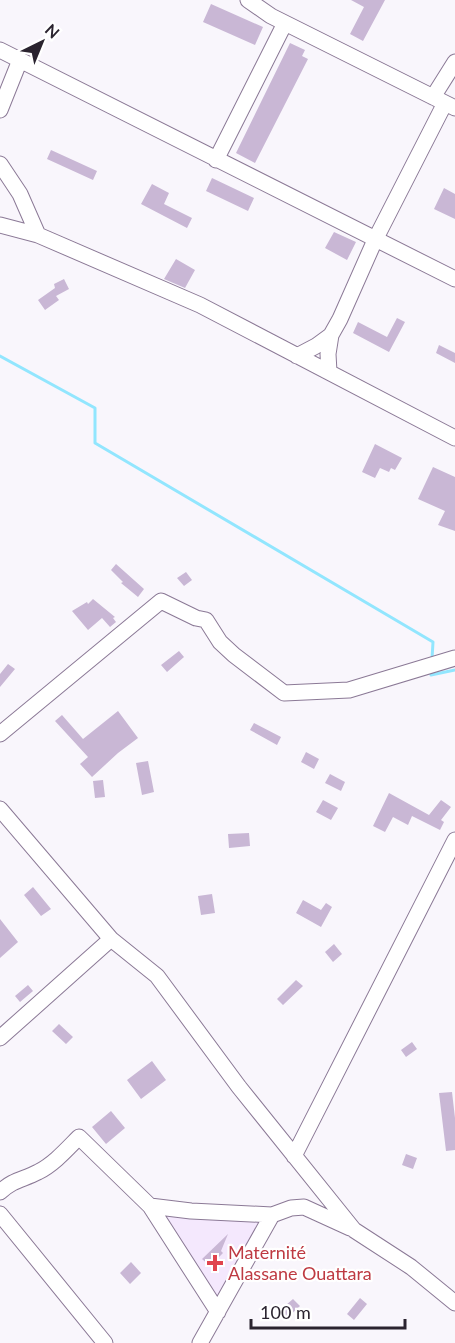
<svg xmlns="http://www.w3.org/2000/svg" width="455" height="1343" font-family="Lato,sans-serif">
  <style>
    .medical { fill: #f4e8fd }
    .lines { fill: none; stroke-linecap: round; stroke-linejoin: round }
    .stream { stroke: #92e6fe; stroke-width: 3 }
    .building { fill: #c9b7d5 }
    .minor-casing { stroke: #8b7996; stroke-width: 17 }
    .minor { stroke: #fff; stroke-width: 15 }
    .health-dot { fill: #e0444e; stroke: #fff; stroke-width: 2 }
    .labels { text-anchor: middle; stroke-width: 4.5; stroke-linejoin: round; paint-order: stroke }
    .health-label { font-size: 18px; fill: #be3a42; stroke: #fff; text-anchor: start }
  </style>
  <rect width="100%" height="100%" fill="#f9f6fc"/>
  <!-- medical -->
  <path class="medical" d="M159,1213L261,1221L218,1304Z"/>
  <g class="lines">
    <!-- stream -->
    <path class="stream" d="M0,356L95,408V443L433,642L432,659
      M431,672V675L455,670"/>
  </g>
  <!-- building -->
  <path class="building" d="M351,0H385L363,41L350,34L364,7Z
    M211,4L263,27L255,45L203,22Z
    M290,43L305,50L302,56L308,59L255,163L236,153Z
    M51,150L97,171L93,180L47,159Z
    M212,178L254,198L248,211L206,191Z
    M152,184L169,193L164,204L192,218L187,228L141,204Z
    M444,188L455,194V219L434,209Z
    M334,232L356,242L347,260L325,248Z
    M176,259L195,270L185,288L164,279Z
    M64,279L69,289L56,296L59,300L45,310L38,300L55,288L54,284Z
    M397,318L405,322L389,352L353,333L358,322L387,337Z
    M439,345L455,353V363L436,353Z
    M375,444L402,458L395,470L391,468L389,472L380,468L375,478L362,472Z
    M433,467L455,477V531L438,525L445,511L418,499Z
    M116,564L144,589L138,597L121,583L123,582L111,570Z
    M186,572L192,580L184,586L177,578Z
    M93,599L115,617L113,618L116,622L110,627L102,618L88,630L72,611L87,602L88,604Z
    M179,651L184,657L167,672L161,665Z
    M8,664L15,669L0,687V674Z
    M118,711L138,738L118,753L92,777L80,764L88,757L55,721L62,715L83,739Z
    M254,723L281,737L277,745L250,730Z
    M306,752L319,759L314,769L301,762Z
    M148,761L154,792L142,795L136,763Z
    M330,774L345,782L341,791L325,783Z
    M103,780L105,797L95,798L93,781Z
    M389,793L429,815L441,800L451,807L441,820L444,822L440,830L412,816L408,825L393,817L385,832L373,826Z
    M323,800L338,808L331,820L316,812Z
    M249,833L250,846L229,848L228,834Z
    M33,887L51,909L41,916L24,895Z
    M212,894L215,913L201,915L198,896Z
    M303,900L321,910L326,903L332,907L321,927L296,913Z
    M0,919L18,942L0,958Z
    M334,944L342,954L333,962L325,952Z
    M296,980L303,986L283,1005L277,999Z
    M28,985L33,991L20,1002L15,996Z
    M59,1024L73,1037L66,1044L52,1031Z
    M412,1042L417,1049L406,1057L401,1050Z
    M152,1061L166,1080L141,1099L127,1080Z
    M452,1092L455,1118V1150L446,1151L439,1093Z
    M111,1111L125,1128L106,1144L92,1127Z
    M406,1154L417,1158L413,1169L402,1165Z
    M228,1234L221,1251L223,1253L210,1266L202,1259Z
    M131,1262L141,1273L130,1284L120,1273Z
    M360,1298L367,1304L354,1320L347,1314Z
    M293,1299L300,1306L286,1319L279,1311Z"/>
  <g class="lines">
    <!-- minor casing -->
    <g class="minor-casing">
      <path id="minor" d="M248,0L271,16L455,108
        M0,50L455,279
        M433,97L455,62
        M0,110L20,60
        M216,160L285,23
        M0,164L20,194L38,235
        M0,225L38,235L200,305L455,438
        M297,356L316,346L331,335L340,319L375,240L445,103
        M329,372L328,354L331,335
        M0,734L161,601L196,618L206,620L220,642L234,655L284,693L349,690L455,658
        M0,809L111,939L157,976L239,1087L354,1230L411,1267L455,1303
        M0,1038L111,939
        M294,1156L455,840
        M0,1192C14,1179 23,1180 38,1172C54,1164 67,1149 79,1137L150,1206L191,1211L272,1215
        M150,1206L218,1312
        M0,1214L105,1343
        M200,1343L272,1215L291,1208L304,1207L350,1228"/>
    </g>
    <!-- minor -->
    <use href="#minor" class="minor"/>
  </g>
  <!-- markers -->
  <path class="health-dot" d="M212 1254h6v6h6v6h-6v6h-6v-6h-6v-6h6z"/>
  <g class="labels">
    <!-- health labels -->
    <g class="health-label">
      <text x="228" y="1259">Maternité<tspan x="228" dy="21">Alassane Ouattara</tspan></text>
    </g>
  </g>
  <!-- north arrow -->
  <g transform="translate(42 42) rotate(43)" stroke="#ffffff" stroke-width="4.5" paint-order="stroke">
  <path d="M0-4.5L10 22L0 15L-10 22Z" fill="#2a232f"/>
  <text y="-9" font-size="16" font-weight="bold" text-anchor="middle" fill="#2a232f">N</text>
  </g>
  <!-- scale -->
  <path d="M251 1319v9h154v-9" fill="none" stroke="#2a232f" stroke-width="3"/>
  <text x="260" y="1319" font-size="18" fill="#2a232f" stroke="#ffffff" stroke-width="4.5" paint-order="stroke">100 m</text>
</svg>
